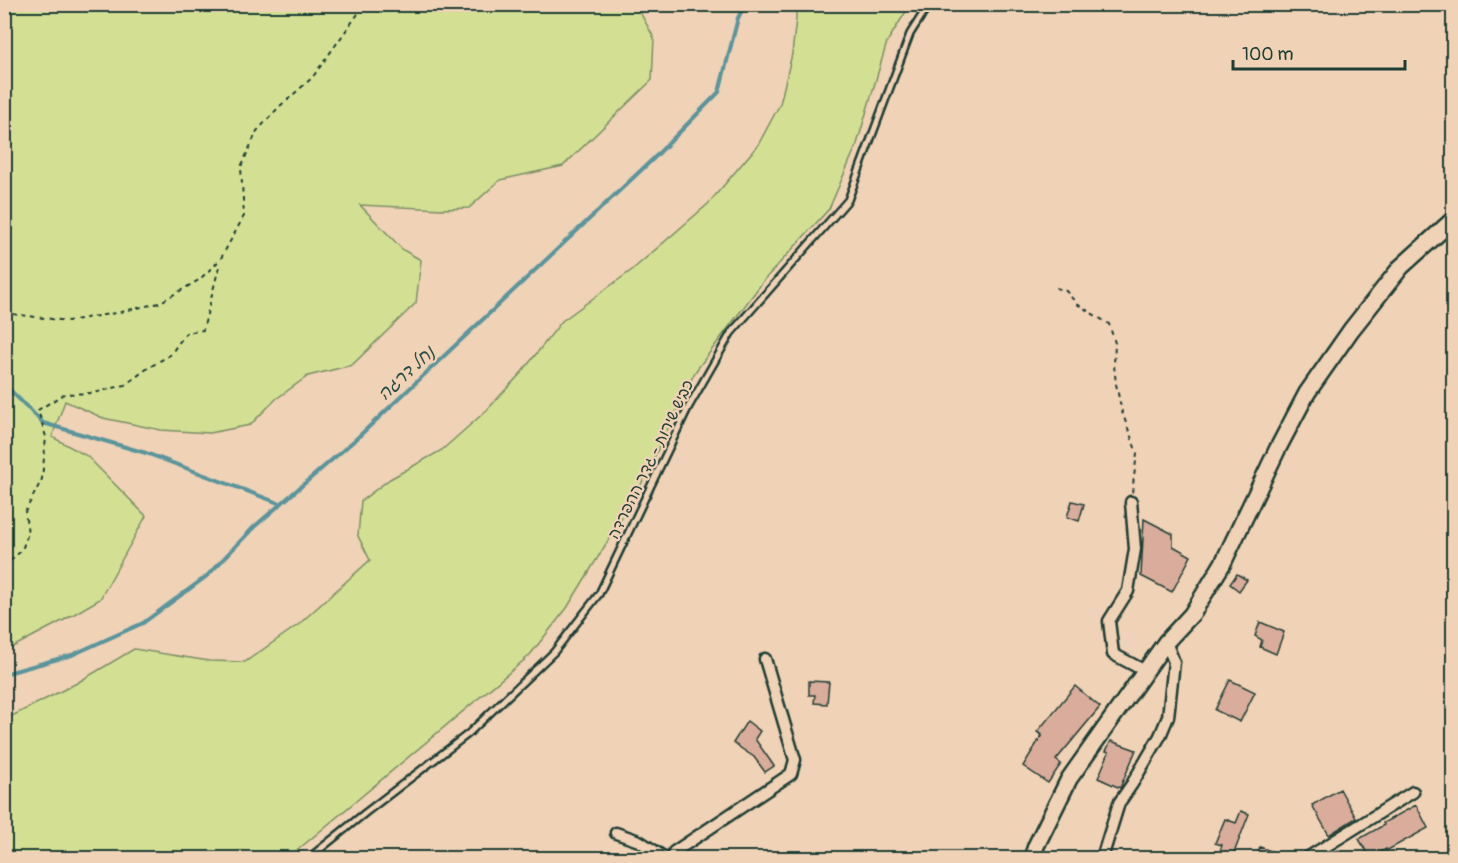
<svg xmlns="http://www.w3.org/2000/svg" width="1458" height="863" font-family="Pangolin,'Playpen Sans Hebrew',sans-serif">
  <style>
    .green { fill: #d3e094; stroke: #798e64; stroke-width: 1.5 }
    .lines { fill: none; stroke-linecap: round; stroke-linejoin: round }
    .stream { stroke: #5a949c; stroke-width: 4 }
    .building { fill: #d9ac9c; stroke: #1f3d34; stroke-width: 1.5 }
    .lane-casing { stroke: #1f3d34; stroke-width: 10 }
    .street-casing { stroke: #1f3d34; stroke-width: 15 }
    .secondary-casing { stroke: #1f3d34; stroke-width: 20 }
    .path { stroke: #1f3d34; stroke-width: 2; stroke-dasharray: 4.5 4.5; stroke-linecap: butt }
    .lane { stroke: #f0d2b6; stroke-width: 5 }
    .street { stroke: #f0d2b6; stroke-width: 10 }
    .secondary { stroke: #f0d2b6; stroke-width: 15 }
    .labels { text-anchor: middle; stroke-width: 4.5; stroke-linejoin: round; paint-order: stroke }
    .street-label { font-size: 16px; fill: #1f3d34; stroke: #f0d2b6 }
    .water-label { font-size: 18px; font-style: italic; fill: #294c45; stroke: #f0d2b6 }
  </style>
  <rect width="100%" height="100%" fill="#f0d2b6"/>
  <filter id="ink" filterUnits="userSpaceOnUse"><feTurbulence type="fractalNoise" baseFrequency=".0167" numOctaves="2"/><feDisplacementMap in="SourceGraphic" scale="12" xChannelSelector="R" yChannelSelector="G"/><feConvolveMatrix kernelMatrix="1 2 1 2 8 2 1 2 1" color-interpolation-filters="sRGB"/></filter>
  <g filter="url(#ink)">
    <!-- green -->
    <path class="green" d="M5,4L636,5L654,38L652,80L563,166L500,180L469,208L443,209L360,205L403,250L421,260L416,303L352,365L308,376L276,399L250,425L210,433L161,430L103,418L65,401L52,437L87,456L146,516L100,599L64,620L5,651Z
      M796,5H910L887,42L857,144L829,209L765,279L695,372L637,493L567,608L529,656L288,858H5V718L14,715L77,683L134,649L209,661L245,662L298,625L370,560L358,536L361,501L390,479L442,450L487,410L522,372L562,321L632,270L708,204L758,145L780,104L792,54L796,19Z"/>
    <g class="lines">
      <!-- stream -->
      <path class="stream" d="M4,384L43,423L146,453L281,504
        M4,674L72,655L143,623L207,576L254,527L356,439L653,159L719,92L738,18L745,4"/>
    </g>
    <!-- building -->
    <path class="building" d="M1072,501L1084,504L1079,521L1067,517Z
      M1144,519L1173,534V546L1191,556L1172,592L1141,576Z
      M1237,574L1247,580L1239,591L1230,584Z
      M1260,622L1284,632L1276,654L1260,647L1262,640L1255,636Z
      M1230,680L1255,692L1240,722L1215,710Z
      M809,681L829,682L827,704L814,703L815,695H809Z
      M1075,686L1100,707L1056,760L1061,764L1048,783L1023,766L1042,735L1037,732Z
      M747,721L760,731L755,739L774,766L765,772L754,757L733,743Z
      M1111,741L1136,750L1120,788L1098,778L1109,752L1106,751Z
      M1340,789L1356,818L1329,835L1312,805Z
      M1416,805L1428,828L1386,851V849L1370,858L1359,839L1384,825L1383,823Z
      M1241,811L1249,814L1232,858H1222L1224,855L1219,854L1222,845L1215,843L1225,819L1236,823Z
      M1260,847L1287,857V858H1256Z"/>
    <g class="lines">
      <!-- lane casing -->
      <g class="lane-casing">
        <path id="lane" d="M309,858L365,813L468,734L554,652L599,594L688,408L731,333L848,200L910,34L929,4"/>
      </g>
      <!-- street casing -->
      <g class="street-casing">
        <path id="street" d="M1131,502L1135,549L1128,591L1109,621L1113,654L1145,671
          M616,833L639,841L665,858
          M672,858L674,852L791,774L795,760L765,659
          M1102,858L1119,803L1132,784L1160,736L1168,717L1174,662L1166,642
          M1307,858L1413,792"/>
      </g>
      <!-- secondary casing -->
      <g class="secondary-casing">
        <path id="secondary" d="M1032,858L1036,846L1069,779L1166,642L1192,614L1223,563L1277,450L1307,393L1351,330L1401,267L1454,219"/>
      </g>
      <!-- path -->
      <path class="path" d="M1056,288L1066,291L1077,304L1109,324L1115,343L1114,365L1116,384L1122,412L1137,453L1132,493
        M4,313L68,321L116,313L159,303L199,280L220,260L244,216L241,167L257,131L279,107L312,78L365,4
        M4,567L22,550L28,533L25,512L42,479L46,437L38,410L64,394L94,393L125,385L148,368L170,355L186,333L203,330L220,263"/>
      <!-- lane -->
      <use href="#lane" class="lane"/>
      <!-- street -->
      <use href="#street" class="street"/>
      <!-- secondary -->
      <use href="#secondary" class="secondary"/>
    </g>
  </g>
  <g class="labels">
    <!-- street labels -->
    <g class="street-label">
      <text transform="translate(650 459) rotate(-64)" y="6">כביש שירות - גדר ההפרדה</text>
    </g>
    <!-- water labels -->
    <g class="water-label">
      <text transform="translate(406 373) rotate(-43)" y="6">נחל דרגה</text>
    </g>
  </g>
  <!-- margin -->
  <rect width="1458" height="863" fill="none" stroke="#f0d2b6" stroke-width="24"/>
  <rect x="12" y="12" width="1434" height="839" fill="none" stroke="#1f3d34" stroke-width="2" filter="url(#ink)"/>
  <!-- scale -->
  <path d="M1233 60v9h172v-9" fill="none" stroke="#1f3d34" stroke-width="3"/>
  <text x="1242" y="60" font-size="18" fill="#1f3d34" stroke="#f0d2b6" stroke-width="4.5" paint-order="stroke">100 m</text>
</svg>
